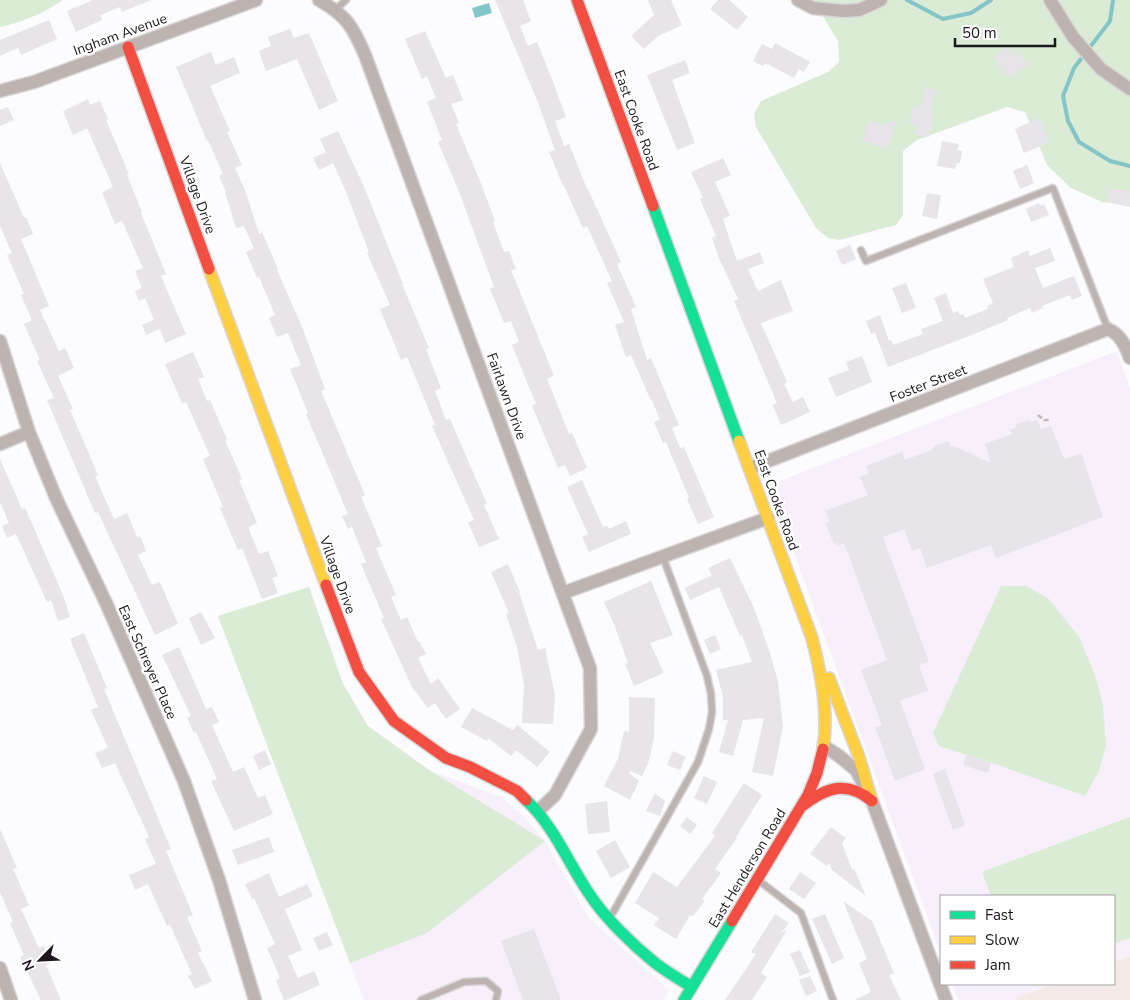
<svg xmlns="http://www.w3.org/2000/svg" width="1130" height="1000" font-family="'Nunito Sans',sans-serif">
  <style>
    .commercial { fill: #f4ebe9 }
    .built { fill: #f7f0fa }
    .green { fill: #daecd5 }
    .water { fill: #85c4c7 }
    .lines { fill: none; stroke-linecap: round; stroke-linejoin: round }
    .stream { stroke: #85c4c7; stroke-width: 4 }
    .building { fill: #e7e4ea }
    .lane-casing { stroke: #d8d6d9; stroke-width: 9 }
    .street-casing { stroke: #d8d6d9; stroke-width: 15 }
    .fast-casing { stroke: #d8d6d9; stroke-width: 14 }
    .slow-casing { stroke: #d8d6d9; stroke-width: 14 }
    .jam-casing { stroke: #d8d6d9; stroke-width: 14 }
    .path { stroke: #bfb9b9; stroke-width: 2.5; stroke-dasharray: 5 2.5; stroke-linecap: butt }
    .lane { stroke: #bdb3b1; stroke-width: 6 }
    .street { stroke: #bdb3b1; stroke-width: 12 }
    .fast { stroke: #16e098; stroke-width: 11 }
    .slow { stroke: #ffcf43; stroke-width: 11 }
    .jam { stroke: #f24e42; stroke-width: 11 }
    .labels { text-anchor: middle; stroke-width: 5; stroke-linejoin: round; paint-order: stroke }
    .street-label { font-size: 14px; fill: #1c161d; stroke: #fff }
  </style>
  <rect width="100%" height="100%" fill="#fcfbfd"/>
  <!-- commercial -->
  <path class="commercial" d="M1130,956V1000H1010L1055,984H1114V962Z"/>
  <!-- built -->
  <path class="built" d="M1117,351L1130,388V956L1114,962V896H941V954L769,485Z
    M309,587L343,684L368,726L429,770L501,797L525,817L545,841L588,917L669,990L663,1000H364L218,616Z
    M952,984H1055L1010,1000H958Z"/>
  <!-- green -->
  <path class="green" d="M0,0H63C44,13 23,22 0,27Z
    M813,0H1130V205L1102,202L1071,188L1047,165L1025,112L1007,107L917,140L903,151V215L896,225L839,240L828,238L816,228L756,127L754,114L761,101L828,72L839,62L838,41Z
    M1001,586H1026L1048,598L1079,637L1095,675L1103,706L1106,745L1099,771L1085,796L998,765L939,746L933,733Z
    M309,587L343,684L368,726L429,770L545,841L427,933L350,963L218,616Z
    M1130,817V938L1114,944V896H991L982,872Z"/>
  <!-- water -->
  <path class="water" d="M489,3L492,13L475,18L472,8Z"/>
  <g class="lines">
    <!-- stream -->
    <path class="stream" d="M907,0L943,19L971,13L991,0
      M1113,0L1110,21L1074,68L1063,96L1068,121L1079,142L1110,161L1130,166"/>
  </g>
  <!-- building -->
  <path class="building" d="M93,0H151L122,12L120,7L100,15L102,20L76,32L67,11Z
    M495,0H523L531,21L520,26L528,46L537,42L553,82L566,117L555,121L564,146L569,144L587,189H588L621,262L617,264L636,307L631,309L647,360L651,358L679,425L672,428L680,448L684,447L714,517L698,524L687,499L689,498L666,442L663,443L654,422L660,420L652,400L651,401L631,355L626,357L615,325L624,322L607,283L612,281L587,226L583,228L564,186H563L549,152L555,150L537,100Z
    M648,0H671L682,25L658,36L644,49L631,36L654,15Z
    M718,0H729L748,17L737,30L710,9Z
    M49,20L57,39L21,55L18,48L0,56V40Z
    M290,29L294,38L309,33L338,101L319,110L297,59L266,71L259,51L271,46L268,37Z
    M425,31L446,78L453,75L463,100L451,104L459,123L456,124L480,181L495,221L493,222L504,252L509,251L516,269L511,270L554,376L547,379L569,434L572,433L587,468L570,476L565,465L558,468L532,406L536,404L512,345L519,342L511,321L504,323L490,289L494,287L458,189L438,142L442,140L427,102L436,98L427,76L422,79L405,39Z
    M775,43L810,62L804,72L799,69L794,78L765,63L763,66L753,61L762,44L772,49Z
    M1007,47L1014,56L1019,52L1028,65L1009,78L994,58Z
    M211,52L216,65L234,57L240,73L210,86L230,131L227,132L242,165L235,168L245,190L259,234L262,232L278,269L277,270L302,327L325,389L321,391L365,495L361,497L382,546L376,548L396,595L391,597L401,620L407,617L418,642L419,641L426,654L418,658L431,684L438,678L460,709L446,719L435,703L428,708L412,687L381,619L384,618L361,564L366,562L352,527L348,529L342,516L348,514L306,414L308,413L290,369L301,365L288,333L277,337L269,318L275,315L259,277L257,278L246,252L254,248L244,226L236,228L225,192H226L219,176L223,174L208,140L207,141L176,67Z
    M685,60L690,73L672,80L695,143L677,150L647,75Z
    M925,87L936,90L931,111L934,112L929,137L914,134L917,125L910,123L913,106L920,108Z
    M88,99L90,105L100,101L108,119L106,120L129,174L127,175L142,212L141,213L166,274L161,276L186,334L165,343L160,329L146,335L142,325L154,320L145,298L139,301L135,291L142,288L135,271L143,268L122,221L115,224L102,192L113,187L87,128L73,135L63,111Z
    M8,107L14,120L0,126V110Z
    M1040,118L1050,142L1024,153L1015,129Z
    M897,120L888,149L863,141L869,121L883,125Z
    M338,131L365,189L403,284H402L429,348L426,349L441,388L435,391L446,420L450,419L466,456L487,504L484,505L499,539L479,547L468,523L474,520L432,426L435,425L407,357L401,360L380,309L390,305L367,253L369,252L346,192L333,163L319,170L313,158L326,152L320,139Z
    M942,141L959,144L957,150L962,151L960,163H957L955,169L937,166Z
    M723,158L731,175L715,182L730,216L723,219L737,261L760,252L764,263L748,269L758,291L781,280L793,311L761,323L787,382L784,384L793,402L803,397L810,412L781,425L773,405L777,403L734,301L738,299L719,258L712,238L716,236L700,199L703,198L691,172Z
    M0,163L24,218L26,217L33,234L21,239L49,306L40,310L59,351L65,348L74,368L58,376L73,409L70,410L98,475L95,476L114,519L127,513L137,537L140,536L146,551L138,555L152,585L160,582L178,624L155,635L98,512L95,513L47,400L54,398L37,361L40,360L24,324L32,320L21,295L24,294L7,255L12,253L0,226Z
    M1027,165L1034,183L1020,189L1013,171Z
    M1109,188L1130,192V207L1107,202Z
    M927,193L941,195L937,219L922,216Z
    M1039,203L1040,206L1044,204L1049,215L1031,222L1026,209Z
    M850,245L856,259L842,265L836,251Z
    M1050,248L1055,261L1035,268L1043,288L1074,276L1082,296L1072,300L1070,295L1042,306L1043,308L1032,313L1030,308L1007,318L1008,320L972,335L888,367L875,333L871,334L866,321L880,315L889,341L891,340L893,345L923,334L921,329L943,321L934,298L946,293L953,313L958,311L960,315L964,314L965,318L988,309L987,306L993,303L983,279L1014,267L1011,258L1028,250L1030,256Z
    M906,283L916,308L902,313L892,288Z
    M193,352L204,377L198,379L207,401L210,400L227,439L225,440L242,479L239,480L257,523L248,527L259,554L268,551L278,576L272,578L278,593L262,599L242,548L238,550L220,508L223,507L203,459L210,456L186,402L182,403L165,364Z
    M862,356L872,382L836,397L828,378L849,370L846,362Z
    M1028,420L1030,422L1037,420L1041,429L1051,426L1064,459L1081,453L1103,517L996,558L991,545L927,568L920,548L912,551L904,529L883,537L929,662L919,665L928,690L900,701L925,769L895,781L875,727L882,725L861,670L887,660L844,543L838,546L837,543L834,544L825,523L830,521L825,511L868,495L860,477L869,473L866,466L902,452L905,460L934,449L933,447L948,441L951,447L954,446L991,463L985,444L1012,434L1010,430L1017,427L1016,424Z
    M0,459L22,509L25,508L33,526L63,595L70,617L58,621L51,600L47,602L16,534L7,538L2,526L9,523L0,502Z
    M582,480L603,527L608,526L609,529L626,521L631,534L589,552L582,537L588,534L567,487Z
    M730,558L754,608L769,650L778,681L783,727L773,776L752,772L764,718L743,720L733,756L719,752L728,720H723V697L716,670L752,662L742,635L740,636L719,587L690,600L685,588L712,575L708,568Z
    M508,564L520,592H519L538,650L545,648L555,695L553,724L522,723L524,685L517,647L506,614L509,613L491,572Z
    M651,581L673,635L650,643L664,673L634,686L625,664L628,663L614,624L604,602Z
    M201,612L215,638L201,645L189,618Z
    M84,633L107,688L104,689L171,849L166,851L193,915L187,917L202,951L198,953L212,981L195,989L188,976L192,974L170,925L167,926L148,884L135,890L129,875L156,864L145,839L149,837L115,763L102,768L95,753L108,748L91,710L98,707L70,639Z
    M715,635L721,649L710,654L704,640Z
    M179,647L206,709L212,707L219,722L212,725L233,772L244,767L258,798L265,795L273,814L234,831L211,781L217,779L196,732L194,733L187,718L191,716L162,655Z
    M629,697L655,698L654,738L648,764L642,776L630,771L629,773L639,781L630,800L604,786L618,759L624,731L629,732Z
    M472,708L513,730L517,725L550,752L537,767L516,750L511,756L488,738L487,741L461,727Z
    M265,750L271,764L259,770L253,756Z
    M673,751L686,757L680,770L667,765Z
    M966,755L991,763L988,773L963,765Z
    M945,769L965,825L953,830L933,774Z
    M704,776L717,782L707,804L694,798Z
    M744,783L762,795L736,837L737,838L715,869L721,873L702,899L705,901L693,916L690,915L676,939L654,925L659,918L635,903L653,872L677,887L715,836L712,833Z
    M655,793L665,801L660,816L646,811Z
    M607,801L610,832L588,834L585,804Z
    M687,817L697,825L690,834L680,826Z
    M831,827L846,838L842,843L852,870L854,869L866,896L832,870L829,863L827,866L810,854Z
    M0,829L17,868L13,869L29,905L21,909L39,948L44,946L51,963L46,965L61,1000H41L20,957L24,955L10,923L13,922L0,892Z
    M269,837L274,852L238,865L232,850Z
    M615,840L630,867L611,878L596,851Z
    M800,872L816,883L804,899L789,889Z
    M269,873L279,897L307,884L313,896L285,909L302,950L288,956L298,978L314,971L320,985L286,1000H284L276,980L280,978L267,948L275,944L254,898L252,899L245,884Z
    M843,901L872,921L894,973L889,975L901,1000H854L871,992L859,963L867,959Z
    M775,914L789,923L781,933L787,930L761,973L767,977L752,1000H725L756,954L751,952Z
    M825,914L844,958L832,964L812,919Z
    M534,929L561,1000H523L501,941Z
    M327,932L333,945L319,951L313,938Z
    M800,950L810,972L800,976L790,954Z
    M810,976L817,991L806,996L799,980Z"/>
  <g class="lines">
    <!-- lane casing -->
    <g class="lane-casing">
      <path id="lane" d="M336,9L346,0
        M861,250L866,261L1053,188L1108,329
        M758,880L801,913L833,1000
        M611,916L698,762L709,729L712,712L711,694L707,676L663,557
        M421,1000L464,982L486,981L498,991L496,1000"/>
    </g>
    <!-- street casing -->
    <g class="street-casing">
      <path id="street" d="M319,0C347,16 353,27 365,55L590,668L591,729L555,795L538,811
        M798,0L813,8L843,11L859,10L881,0
        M1050,0L1073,37L1101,69L1130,89
        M0,91L34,82L256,0
        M0,341L29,432L56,498L107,605L184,781L219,880L255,1000
        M0,444L29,432
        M750,468L1108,329C1121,335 1125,345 1130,358
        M563,593L768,518
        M824,746L839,756L856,770L872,801L946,1000
        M0,968L11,1000"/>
    </g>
    <!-- fast casing -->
    <g class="fast-casing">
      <path id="fast" d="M653,206L739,441
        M526,800C555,827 568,863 590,895C605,918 633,945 654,962C665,971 679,979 692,987
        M684,1000L732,921"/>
    </g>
    <!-- slow casing -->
    <g class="slow-casing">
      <path id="slow" d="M209,269L326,585
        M739,441L812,638C821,674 829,711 823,749
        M829,678L859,757L872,801"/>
    </g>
    <!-- jam casing -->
    <g class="jam-casing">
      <path id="jam" d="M577,0L653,206
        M128,47L209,269
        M326,585L359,672L394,721L446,758L470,767L517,791L526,800
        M802,806C827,787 847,780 872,801
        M732,921L808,795L817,773L823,749"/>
    </g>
    <!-- path -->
    <path class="path" d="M1038,415L1044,420H1051"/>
    <!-- lane -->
    <use href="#lane" class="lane"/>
    <!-- street -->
    <use href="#street" class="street"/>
    <!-- fast -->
    <use href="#fast" class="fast"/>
    <!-- slow -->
    <use href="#slow" class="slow"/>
    <!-- jam -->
    <use href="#jam" class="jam"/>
  </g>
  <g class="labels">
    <!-- street labels -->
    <g class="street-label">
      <text transform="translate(120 34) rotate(-20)" y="5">Ingham Avenue</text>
      <text transform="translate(637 120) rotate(70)" y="5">East Cooke Road</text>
      <text transform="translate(198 195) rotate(70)" y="5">Village Drive</text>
      <text transform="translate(928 383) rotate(-21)" y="5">Foster Street</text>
      <text transform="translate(507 396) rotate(70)" y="5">Fairlawn Drive</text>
      <text transform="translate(777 500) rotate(70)" y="5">East Cooke Road</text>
      <text transform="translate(338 575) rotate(70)" y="5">Village Drive</text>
      <text transform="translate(148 662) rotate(66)" y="5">East Schreyer Place</text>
      <text transform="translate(747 868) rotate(-59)" y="5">East Henderson Road</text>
    </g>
  </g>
  <!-- legend -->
  <rect x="940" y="895" width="175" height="90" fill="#ffffff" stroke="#a4a2a5"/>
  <rect x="950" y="911" width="25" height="8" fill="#16e098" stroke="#a4a2a5"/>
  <text x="985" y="920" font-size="15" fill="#1c161d">Fast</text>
  <rect x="950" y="936" width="25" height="8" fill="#ffcf43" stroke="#a4a2a5"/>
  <text x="985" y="945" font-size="15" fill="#1c161d">Slow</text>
  <rect x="950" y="961" width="25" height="8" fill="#f24e42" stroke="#a4a2a5"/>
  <text x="985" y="970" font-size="15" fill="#1c161d">Jam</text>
  <!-- north arrow -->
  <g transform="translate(40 960) rotate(246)" stroke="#ffffff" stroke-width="4" paint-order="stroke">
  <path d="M0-4L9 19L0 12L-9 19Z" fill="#1c161d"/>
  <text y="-8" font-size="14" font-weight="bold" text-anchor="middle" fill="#1c161d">N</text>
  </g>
  <!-- scale -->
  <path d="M955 38v8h100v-8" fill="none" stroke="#1c161d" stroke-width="2.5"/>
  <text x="962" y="38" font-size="15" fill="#1c161d" stroke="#ffffff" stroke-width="4" paint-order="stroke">50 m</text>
</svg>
